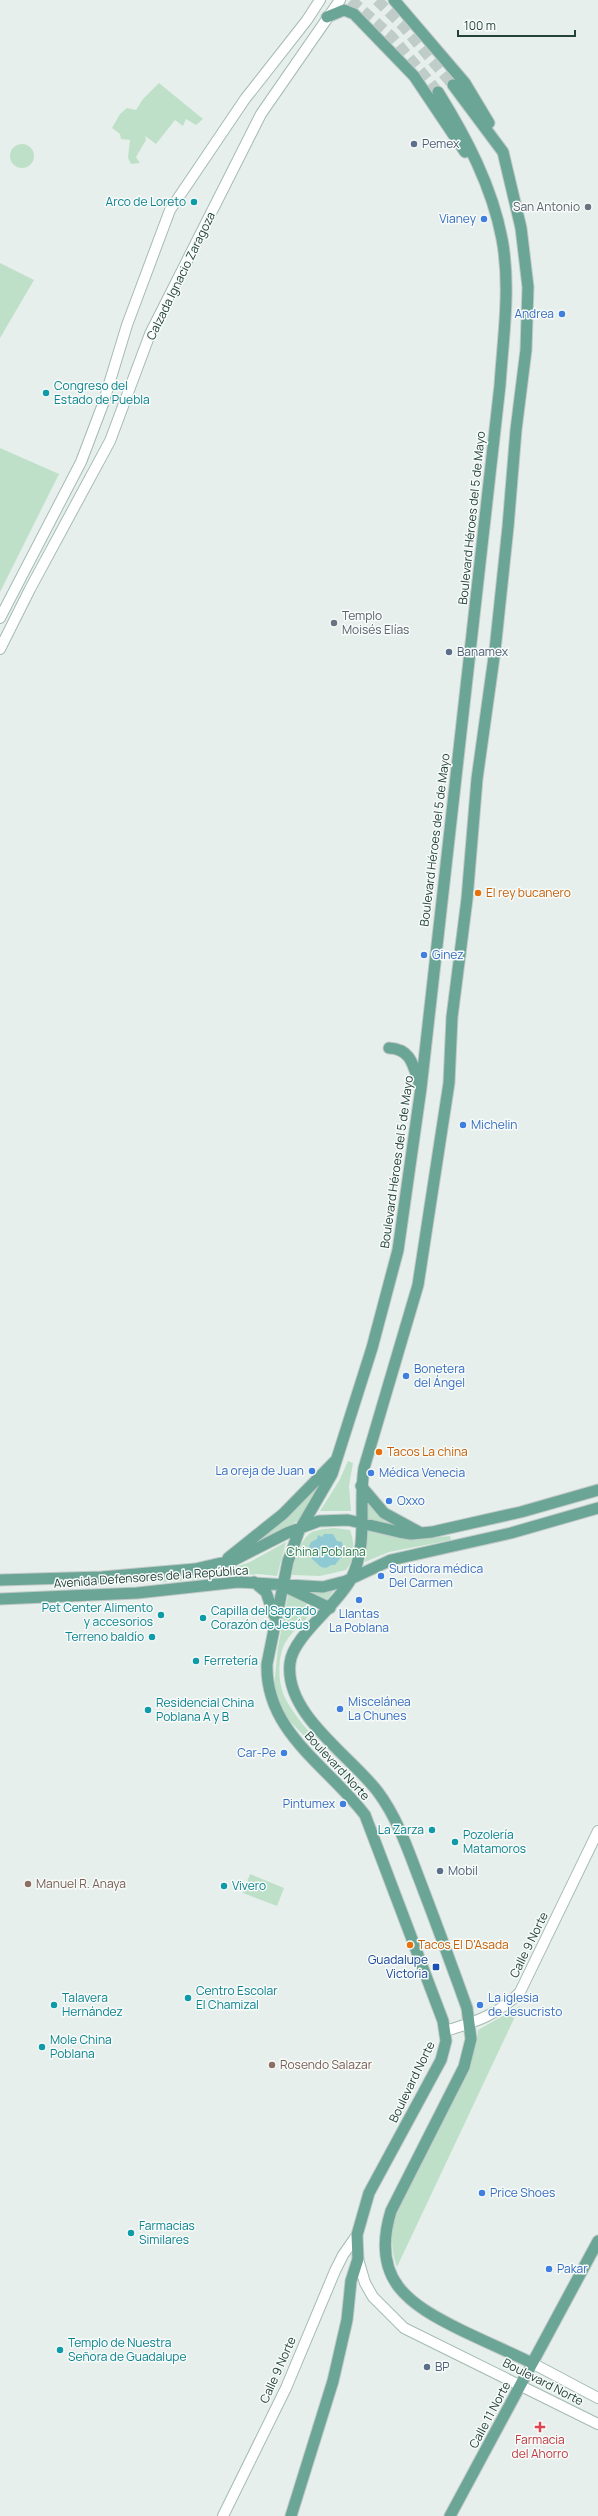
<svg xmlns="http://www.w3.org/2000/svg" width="598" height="2516" font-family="Manrope,sans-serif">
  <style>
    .green { fill: #bfe0c8 }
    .water { fill: #8ec9d4 }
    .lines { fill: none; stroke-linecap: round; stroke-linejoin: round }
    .primary-tunnel { stroke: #bfccc8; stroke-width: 11; stroke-dasharray: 11 5.5; stroke-linecap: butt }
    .secondary-casing { stroke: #a4bbb3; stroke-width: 12 }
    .primary-casing { stroke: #c2cac8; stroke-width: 13 }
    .secondary { stroke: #fff; stroke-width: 10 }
    .primary { stroke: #6aa596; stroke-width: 11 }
    .service-dot { fill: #5c6f8a; stroke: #f7fbf9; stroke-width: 1.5 }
    .culture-dot { fill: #0f9aa8; stroke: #f7fbf9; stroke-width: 1.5 }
    .worship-dot { fill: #6b7280; stroke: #f7fbf9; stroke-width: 1.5 }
    .shop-dot { fill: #3f7fe0; stroke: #f7fbf9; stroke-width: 1.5 }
    .food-dot { fill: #e8710a; stroke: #f7fbf9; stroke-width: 1.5 }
    .education-dot { fill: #8d6e63; stroke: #f7fbf9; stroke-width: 1.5 }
    .transit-dot { fill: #1a4fb4; stroke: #f7fbf9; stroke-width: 1.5 }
    .health-dot { fill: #e0444e; stroke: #f7fbf9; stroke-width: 1.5 }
    .labels { text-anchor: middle; stroke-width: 3; stroke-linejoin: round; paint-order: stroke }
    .service-label { font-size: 12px; fill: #4e5e75; stroke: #f7fbf9; text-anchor: start }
    .culture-label { font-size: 12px; fill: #0d838f; stroke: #f7fbf9; text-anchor: start }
    .worship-label { font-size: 12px; fill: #5b616d; stroke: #f7fbf9; text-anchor: end }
    .shop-label { font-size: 12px; fill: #366cbe; stroke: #f7fbf9; text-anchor: start }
    .street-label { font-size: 12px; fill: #24423a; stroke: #f7fbf9 }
    .food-label { font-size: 12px; fill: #c56008; stroke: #f7fbf9; text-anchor: start }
    .park-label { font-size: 12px; fill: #2d7a4b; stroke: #f7fbf9 }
    .education-label { font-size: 12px; fill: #785e54; stroke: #f7fbf9; text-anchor: start }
    .transit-label { font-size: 12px; fill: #164399; stroke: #f7fbf9; text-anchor: end }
    .health-label { font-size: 12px; fill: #be3a42; stroke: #f7fbf9 }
  </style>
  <rect width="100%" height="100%" fill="#e6efeb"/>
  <!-- green -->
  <path class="green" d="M159,83L203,119L196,125L186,119L183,126L175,120L156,144L145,136L146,140L136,157L140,163L131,164L128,158L130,140L121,139L120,134L112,128L120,114L127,108L136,110L143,99Z
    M10 156a12 12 0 1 1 24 0a12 12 0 1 1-24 0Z
    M0,263L34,280L0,338Z
    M0,448L59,474L0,592Z
    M348,1461L353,1463L349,1486L351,1511H320L339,1481Z
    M325,1476L324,1483L298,1521L247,1549Z
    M363,1502L405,1528L364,1518Z
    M334,1528L350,1530C355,1543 355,1559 346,1570L320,1576L292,1575C293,1562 299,1543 309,1534C316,1529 326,1529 334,1528Z
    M368,1530C399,1539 418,1539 450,1536L451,1540L389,1552L365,1562Z
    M286,1542L277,1576L258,1574L162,1582L161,1578L223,1571L250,1562Z
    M337,1586L325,1603L302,1590Z
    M289,1590L317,1605C308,1621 292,1629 284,1645C278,1658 278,1680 283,1693C293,1721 342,1766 364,1789L361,1795L283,1714L274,1686L278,1647Z
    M250,1874L284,1888L277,1906L243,1893Z
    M520,2006L397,2267C390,2247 391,2233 396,2212L466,2072L476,2045L478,2030Z"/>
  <!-- water -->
  <path class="water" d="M324,1534H333L337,1541L342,1542L344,1553L335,1565H331L326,1568L321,1567L311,1558L312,1554L308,1549L311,1542L317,1539L318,1535L322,1537Z"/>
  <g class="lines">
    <!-- primary-tunnel -->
    <path class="primary-tunnel" d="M351,0L391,36L438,92
      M377,0L403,26L453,85"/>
    <!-- secondary casing -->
    <g class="secondary-casing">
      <path id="secondary" d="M0,618L81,462L103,404L127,325L170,210L245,99L307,20L320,0
        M0,649L30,589L110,441L150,334L261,114L340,0
        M445,2031C473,2023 500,2014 520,1992L598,1831
        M358,2259L365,2283L373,2297L404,2328L598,2424
        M532,2363L598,2398
        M223,2516L286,2388L335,2271L343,2255L357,2235"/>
    </g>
    <!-- primary casing -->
    <g class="primary-casing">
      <path id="primary" d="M394,0L465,83L489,123
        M327,17L344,10L354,14L414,76L465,152
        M453,85L503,152L521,228L528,287L526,350L516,430L508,527L495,650L477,779L467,899L452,1017L449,1083L418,1285L364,1468C358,1505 369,1544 351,1579C336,1607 293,1636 290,1663C284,1714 351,1756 378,1792C398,1819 408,1850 420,1881C436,1923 452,1966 467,2008L471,2039L464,2067L391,2211C370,2280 408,2304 463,2331C486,2342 509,2352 532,2363
        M389,1048C411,1049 413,1065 419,1083
        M361,1486L384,1513L419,1532
        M228,1558L283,1514L335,1461
        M0,1580L102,1577L195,1569L234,1560L287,1533L319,1521L348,1520L399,1532L411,1534L432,1532L521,1512L598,1490
        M254,1582L266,1592L274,1615
        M288,1588L330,1608
        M0,1599L137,1593L238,1582L323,1587L346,1581L391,1560L511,1533L598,1508
        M291,2516L333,2381L347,2320L351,2281L358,2259L357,2235L369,2193L441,2060L446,2041L443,2021L365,1815C328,1766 265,1732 267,1664L288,1561L299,1531L332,1474L372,1348L398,1250L421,1088L500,385C503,338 511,287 502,239C492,186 466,137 438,92
        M450,2516L598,2241"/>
    </g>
    <!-- secondary -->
    <use href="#secondary" class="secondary"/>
    <!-- primary -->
    <use href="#primary" class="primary"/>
  </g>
  <!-- markers -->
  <g class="service-dot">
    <circle cx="414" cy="144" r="4"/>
    <circle cx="449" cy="652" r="4"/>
    <circle cx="440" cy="1871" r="4"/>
    <circle cx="427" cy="2367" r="4"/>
  </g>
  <g class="culture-dot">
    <circle cx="194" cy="202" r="4"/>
    <circle cx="46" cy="393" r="4"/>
    <circle cx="161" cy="1615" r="4"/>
    <circle cx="203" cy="1618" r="4"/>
    <circle cx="152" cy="1637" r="4"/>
    <circle cx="196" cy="1661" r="4"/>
    <circle cx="148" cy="1710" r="4"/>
    <circle cx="432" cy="1830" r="4"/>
    <circle cx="455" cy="1842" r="4"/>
    <circle cx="224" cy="1886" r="4"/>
    <circle cx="188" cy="1998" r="4"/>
    <circle cx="54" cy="2005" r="4"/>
    <circle cx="42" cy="2047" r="4"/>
    <circle cx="131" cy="2233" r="4"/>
    <circle cx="60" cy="2350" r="4"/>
  </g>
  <g class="worship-dot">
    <circle cx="588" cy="207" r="4"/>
    <circle cx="334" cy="623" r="4"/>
  </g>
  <g class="shop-dot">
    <circle cx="484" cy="219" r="4"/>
    <circle cx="562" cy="314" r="4"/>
    <circle cx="424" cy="955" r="4"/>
    <circle cx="463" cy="1125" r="4"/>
    <circle cx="406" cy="1376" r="4"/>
    <circle cx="312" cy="1471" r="4"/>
    <circle cx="371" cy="1473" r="4"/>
    <circle cx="389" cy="1501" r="4"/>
    <circle cx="381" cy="1576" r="4"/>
    <circle cx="359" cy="1600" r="4"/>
    <circle cx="340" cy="1709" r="4"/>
    <circle cx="284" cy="1753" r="4"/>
    <circle cx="343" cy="1804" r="4"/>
    <circle cx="480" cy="2005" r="4"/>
    <circle cx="482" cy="2193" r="4"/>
    <circle cx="549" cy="2269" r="4"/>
  </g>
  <g class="food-dot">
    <circle cx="478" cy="893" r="4"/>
    <circle cx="379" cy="1452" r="4"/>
    <circle cx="410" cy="1945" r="4"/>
  </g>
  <g class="education-dot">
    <circle cx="28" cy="1884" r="4"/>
    <circle cx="272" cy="2065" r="4"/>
  </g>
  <rect class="transit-dot" x="432" y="1963" width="8" height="8" rx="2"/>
  <path class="health-dot" d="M538 2421h4v4h4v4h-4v4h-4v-4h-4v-4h4z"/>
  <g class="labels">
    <!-- service labels -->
    <g class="service-label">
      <text x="422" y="148">Pemex</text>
      <text x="457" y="656">Banamex</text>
      <text x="448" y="1875">Mobil</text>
      <text x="435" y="2371">BP</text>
    </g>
    <!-- culture labels -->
    <g class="culture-label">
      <text x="186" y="206" text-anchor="end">Arco de Loreto</text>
      <text x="54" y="390">Congreso del<tspan x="54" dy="14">Estado de Puebla</tspan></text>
      <text x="153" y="1612" text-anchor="end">Pet Center Alimento<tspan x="153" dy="14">y accesorios</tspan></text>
      <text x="211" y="1615">Capilla del Sagrado<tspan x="211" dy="14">Corazón de Jesús</tspan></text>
      <text x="144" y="1641" text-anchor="end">Terreno baldío</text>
      <text x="204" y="1665">Ferretería</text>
      <text x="156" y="1707">Residencial China<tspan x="156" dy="14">Poblana A y B</tspan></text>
      <text x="424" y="1834" text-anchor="end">La Zarza</text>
      <text x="463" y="1839">Pozolería<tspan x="463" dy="14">Matamoros</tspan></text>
      <text x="232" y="1890">Vivero</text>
      <text x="196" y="1995">Centro Escolar<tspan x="196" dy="14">El Chamizal</tspan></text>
      <text x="62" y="2002">Talavera<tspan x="62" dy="14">Hernández</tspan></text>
      <text x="50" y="2044">Mole China<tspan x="50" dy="14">Poblana</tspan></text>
      <text x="139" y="2230">Farmacias<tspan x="139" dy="14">Similares</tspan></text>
      <text x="68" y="2347">Templo de Nuestra<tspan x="68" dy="14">Señora de Guadalupe</tspan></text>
    </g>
    <!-- worship labels -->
    <g class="worship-label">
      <text x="580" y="211">San Antonio</text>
      <text x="342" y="620" text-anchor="start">Templo<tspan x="342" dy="14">Moisés Elías</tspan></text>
    </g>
    <!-- shop labels -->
    <g class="shop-label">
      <text x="476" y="223" text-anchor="end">Vianey</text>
      <text x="554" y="318" text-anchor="end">Andrea</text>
      <text x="432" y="959">Ginez</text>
      <text x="471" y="1129">Michelin</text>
      <text x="414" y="1373">Bonetera<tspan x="414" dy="14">del Ángel</tspan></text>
      <text x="304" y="1475" text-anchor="end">La oreja de Juan</text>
      <text x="379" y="1477">Médica Venecia</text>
      <text x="397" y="1505">Oxxo</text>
      <text x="389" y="1573">Surtidora médica<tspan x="389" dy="14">Del Carmen</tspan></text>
      <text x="359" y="1618" text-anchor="middle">Llantas<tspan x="359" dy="14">La Poblana</tspan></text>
      <text x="348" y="1706">Miscelánea<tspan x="348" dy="14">La Chunes</tspan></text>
      <text x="276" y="1757" text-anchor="end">Car-Pe</text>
      <text x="335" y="1808" text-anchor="end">Pintumex</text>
      <text x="488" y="2002">La iglesia<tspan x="488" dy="14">de Jesucristo</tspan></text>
      <text x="490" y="2197">Price Shoes</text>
      <text x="557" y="2273">Pakar</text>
    </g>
    <!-- street labels -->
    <g class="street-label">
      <text transform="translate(181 276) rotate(-64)" y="4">Calzada Ignacio Zaragoza</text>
      <text transform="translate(472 518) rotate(-84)" y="4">Boulevard Héroes del 5 de Mayo</text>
      <text transform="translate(435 840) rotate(-83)" y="4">Boulevard Héroes del 5 de Mayo</text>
      <text transform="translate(397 1162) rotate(-82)" y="4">Boulevard Héroes del 5 de Mayo</text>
      <text transform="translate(151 1577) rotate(-4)" y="4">Avenida Defensores de la República</text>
      <text transform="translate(337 1766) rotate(47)" y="4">Boulevard Norte</text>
      <text transform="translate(529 1945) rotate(-64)" y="4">Calle 9 Norte</text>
      <text transform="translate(412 2082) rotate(-64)" y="4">Boulevard Norte</text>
      <text transform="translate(278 2370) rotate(-66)" y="4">Calle 9 Norte</text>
      <text transform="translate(543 2382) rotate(27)" y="4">Boulevard Norte</text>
      <text transform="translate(490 2415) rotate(-62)" y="4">Calle 11 Norte</text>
    </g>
    <!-- food labels -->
    <g class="food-label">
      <text x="486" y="897">El rey bucanero</text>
      <text x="387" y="1456">Tacos La china</text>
      <text x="418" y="1949">Tacos El D'Asada</text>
    </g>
    <!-- park labels -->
    <g class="park-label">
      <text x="326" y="1556">China Poblana</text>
    </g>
    <!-- education labels -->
    <g class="education-label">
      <text x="36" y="1888">Manuel R. Anaya</text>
      <text x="280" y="2069">Rosendo Salazar</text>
    </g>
    <!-- transit labels -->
    <g class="transit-label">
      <text x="428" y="1964">Guadalupe<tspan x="428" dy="14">Victoria</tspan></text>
    </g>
    <!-- health labels -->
    <g class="health-label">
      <text x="540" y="2444">Farmacia<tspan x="540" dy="14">del Ahorro</tspan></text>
    </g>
  </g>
  <!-- scale -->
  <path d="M458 30v6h117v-6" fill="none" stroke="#24423a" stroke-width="2"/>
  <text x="464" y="30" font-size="12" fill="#24423a" stroke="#f7fbf9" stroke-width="3" paint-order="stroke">100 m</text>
</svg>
